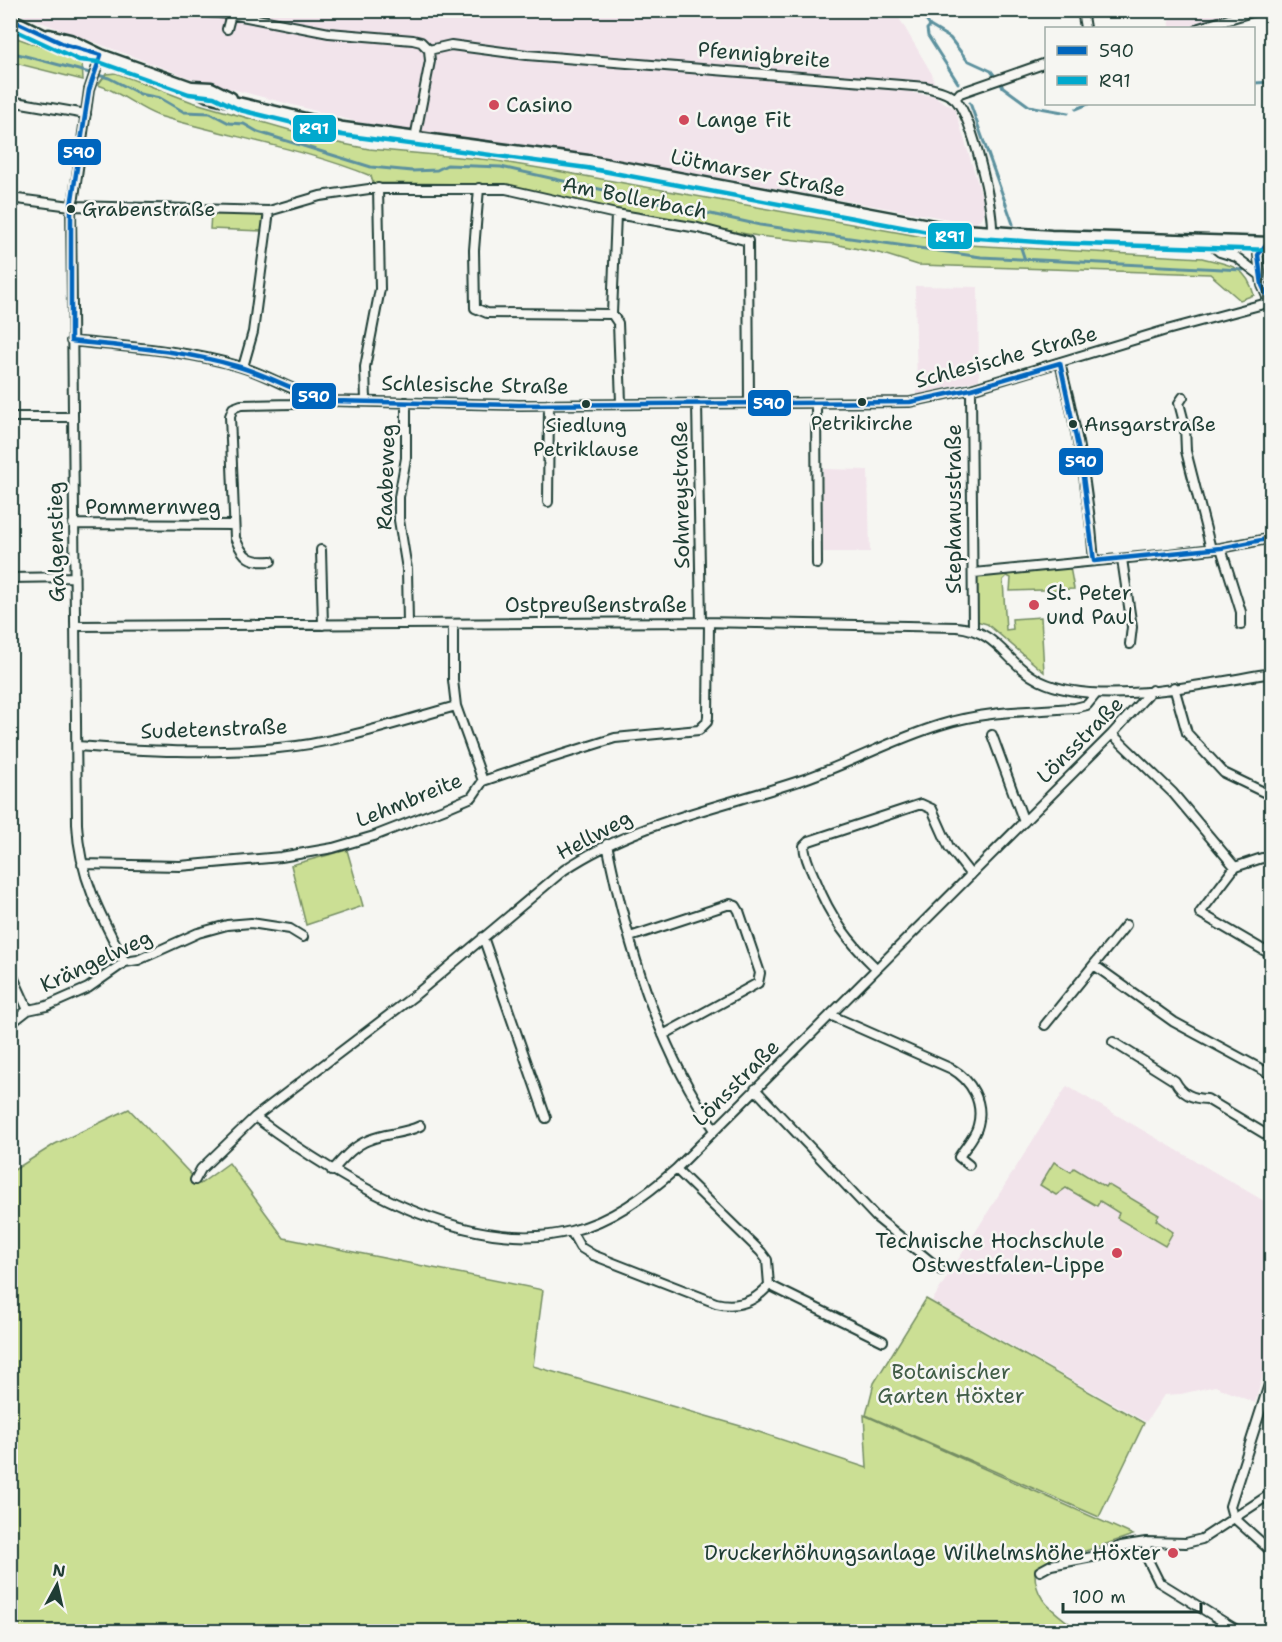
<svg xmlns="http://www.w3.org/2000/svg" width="1282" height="1642" font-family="'Shantell Sans',sans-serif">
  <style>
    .built { fill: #f2e4eb }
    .green { fill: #cbdf94; stroke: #758e64; stroke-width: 1.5 }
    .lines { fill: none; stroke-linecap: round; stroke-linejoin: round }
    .stream { stroke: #5c919e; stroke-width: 3 }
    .street-casing { stroke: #1f3d34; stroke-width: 12 }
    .secondary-casing { stroke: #1f3d34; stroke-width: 15 }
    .street { stroke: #f6f6f2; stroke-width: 8 }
    .secondary { stroke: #f6f6f2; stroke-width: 10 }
    .bus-1-casing { stroke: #f6f6f2; stroke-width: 9 }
    .bus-2-casing { stroke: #f6f6f2; stroke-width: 9 }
    .bus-1 { stroke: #0065bd; stroke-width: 4.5 }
    .bus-2 { stroke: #00a9ce; stroke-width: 4.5 }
    .poi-dot { fill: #d1495b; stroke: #f6f6f2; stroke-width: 2 }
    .bus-dot { fill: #1f3d34; stroke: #f6f6f2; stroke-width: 2 }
    .labels { text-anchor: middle; stroke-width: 5; stroke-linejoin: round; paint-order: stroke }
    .bus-label { font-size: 20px; fill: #1f3d34; stroke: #f6f6f2; text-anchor: start }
    .street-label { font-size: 21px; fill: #1f3d34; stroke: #f6f6f2 }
    .poi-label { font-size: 21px; fill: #1f3d34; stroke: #f6f6f2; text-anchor: start }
    .park-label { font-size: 21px; fill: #415d47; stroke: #f6f6f2 }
    .line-badge { stroke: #f6f6f2; stroke-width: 2 }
    .badge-label { font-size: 16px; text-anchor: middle; font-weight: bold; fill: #fff }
  </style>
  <rect width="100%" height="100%" fill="#f6f6f2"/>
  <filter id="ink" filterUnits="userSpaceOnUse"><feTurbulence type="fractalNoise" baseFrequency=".0167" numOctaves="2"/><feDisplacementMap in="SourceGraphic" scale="12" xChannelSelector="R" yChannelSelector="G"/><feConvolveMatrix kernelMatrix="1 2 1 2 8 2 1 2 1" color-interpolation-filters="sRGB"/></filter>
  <g filter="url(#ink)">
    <!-- built -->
    <path class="built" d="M11,11H895L932,74L935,87L914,85L913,93L934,96L955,109L983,200L984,214L976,224L596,156L439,134L388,130L190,78Z
      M1169,11H1249L1189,28H1170Z
      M915,286L978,287L979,380L917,395Z
      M823,469L868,470L870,552H823Z
      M1067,1086L1271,1205V1347L1255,1403L1215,1386L1181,1394L1164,1395L1146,1422L932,1301Z"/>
    <!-- green -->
    <path class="green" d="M11,36L82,61L83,80L11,62Z
      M116,73L192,102L328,141L369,149L491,160L557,171L968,245L1202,258C1230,265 1246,265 1254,295L1240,300L1210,274L918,265L883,254L834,244L758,236L620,211L537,192L477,184L373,183L371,176C302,148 230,137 159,116C138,109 120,91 98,85L106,74Z
      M211,213L264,215L263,231L210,229Z
      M1070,567L1074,589L1010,591L1011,578L1007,576L1003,580L1006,630L1013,629L1012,619L1041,617L1044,672L987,624L976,621L977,576Z
      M347,850L363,906L306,925L291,865Z
      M129,1109L200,1184L229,1163L284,1238L543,1290L533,1366L744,1427L867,1468L864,1415L1133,1535L1035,1568C1033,1602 1055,1611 1079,1631L11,1632V1172L55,1144Z
      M1054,1162L1071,1172L1074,1168L1105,1187L1107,1184L1159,1215L1156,1220L1173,1232L1165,1246L1117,1218L1119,1213L1100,1201L1097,1206L1066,1188L1056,1195L1040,1185Z
      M926,1299L1144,1423L1099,1517L866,1415L874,1383Z"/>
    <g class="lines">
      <!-- stream -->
      <path class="stream" d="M919,10L930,26L950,38L967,60L991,71L1003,87L1029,106L1068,113
        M930,26L927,29L928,36L958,83
        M10,52L109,78L140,94L160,98L184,112L210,113L229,123L244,124L258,132L371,167L412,171L437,170L447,165L501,167L760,225L981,257L1243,270
        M1254,83L1272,82
        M970,103L1013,224
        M1076,109L1088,104
        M1021,248L1025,260"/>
      <!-- street casing -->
      <g class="street-casing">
        <path id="street" d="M1082,10L1085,28
          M193,11L231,14
          M1199,28L1252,12
          M227,29L231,14L329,33L413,40L421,42L429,50
          M101,55L89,90L74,197L71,206L77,824C79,876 101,917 125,962
          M955,99L960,93L1046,63
          M10,101L86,114
          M415,138L430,61L429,50L451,45L527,55L926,87C936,90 949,92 956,100C973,120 993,206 992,233
          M479,188L474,250L475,308L487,313L612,314L618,323L621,402
          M10,198L71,206L269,211L320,196L369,189H506L616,214L698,228L748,241L749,402
          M1206,241L1220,252L1236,257L1260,275
          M1272,251L1267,243L1258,255L1262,285L1272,308
          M612,314L616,214
          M71,341C128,347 184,350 238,366C271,375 298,396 332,401L519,405L910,402L971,389L1163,331L1271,302
          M1060,363C1077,428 1089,494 1094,561
          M243,367L253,332L269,211
          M971,389L973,629
          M1183,397L1179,403L1185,426L1186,451L1211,549
          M366,401L365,367L380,289L378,188
          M406,402V458L399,497V520L407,569L408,624
          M697,403L701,622
          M816,403L817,564
          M10,417H72
          M548,502L549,404
          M73,524L233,525
          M1221,548L1241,612V625
          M321,550L323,625
          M1122,559L1132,627L1130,644
          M271,561C250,563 243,557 235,538L230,416L233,408L241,405L293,404L302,394
          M974,573L1169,554L1221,548L1272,538
          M10,578L74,577
          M453,624V680L456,706L483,781
          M76,626L701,622L957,627C999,631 1006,664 1040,681C1098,709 1208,683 1272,673
          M1174,687L1187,733L1224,773L1272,796
          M1112,734L1173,793L1235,867L1262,858L1272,859
          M992,735L1024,822
          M77,746C144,751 211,754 278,748C338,743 398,722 456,706
          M607,844C627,943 657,1047 715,1130
          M82,864L180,866L281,857L333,848L374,836L446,808L472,797L483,781L548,759L615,738L699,730L707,722L708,717L709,623
          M1235,867L1200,913L1272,955
          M483,937L546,1118
          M630,937L730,904L736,906L739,911L760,973L758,983L663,1035
          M1094,965L1174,1022L1272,1075
          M876,968C849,942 830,917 816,881C811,870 805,859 804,846L809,841L921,804L932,809L949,847L971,875
          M10,970L28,1010
          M830,1015L952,1069C971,1080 984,1102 978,1125C976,1136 965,1147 959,1157L969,1165
          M10,1024L28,1010L47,1006L88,988L125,962L138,960L198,933L227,925L251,923L290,929L303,937
          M1045,1025L1126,925
          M1113,1042L1175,1081C1182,1094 1192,1099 1207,1099L1272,1138
          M755,1089L876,1217L941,1270
          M255,1117C337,1178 464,1258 571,1231C612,1221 645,1196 676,1169L1112,734L1152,690
          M332,1171C343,1159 353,1146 369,1140C385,1133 403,1134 420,1126
          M195,1180L201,1169L255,1117L414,996L564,870C634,823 717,808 796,782C845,766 891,740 940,725C984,711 1030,711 1075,708L1087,705L1096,694
          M571,1231L580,1247L593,1255L716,1303C737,1308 755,1302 769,1285L767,1260L761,1252L676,1169
          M769,1285L883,1341
          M1272,1375L1230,1506L1233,1517L1272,1552
          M1146,1542L1148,1560L1159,1582L1240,1632
          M1040,1571L1051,1565L1097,1556L1121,1546L1146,1542L1186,1543L1202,1539L1272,1493"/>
      </g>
      <!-- secondary casing -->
      <g class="secondary-casing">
        <path id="secondary" d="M10,19C36,30 68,51 95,54
          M49,35L70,40L101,55L191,87L208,96L343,128L588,161L950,229L1051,236L1272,243
          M192,87L211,88L231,98"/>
      </g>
      <!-- street -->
      <use href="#street" class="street"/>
      <!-- secondary -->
      <use href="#secondary" class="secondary"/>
      <!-- bus-1 casing -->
      <g class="bus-1-casing">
        <path id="bus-1" d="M10,19L66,45L101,55
          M1267,243L1258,255L1262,285L1272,307
          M71,341C126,347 182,350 236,366C269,375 298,394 332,401L519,405L910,402L971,389L1060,363
          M71,341V206L89,90L101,55
          M1060,363L1081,461L1094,561
          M1094,561L1221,548L1272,538"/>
      </g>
      <!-- bus-2 casing -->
      <g class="bus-2-casing">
        <path id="bus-2" d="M10,28L79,60L99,62L189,94L214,97L240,110L342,135L587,168L949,236L1051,243L1272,250"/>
      </g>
      <!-- bus-1 -->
      <use href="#bus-1" class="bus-1"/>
      <!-- bus-2 -->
      <use href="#bus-2" class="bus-2"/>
    </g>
  </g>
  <!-- markers -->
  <g class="poi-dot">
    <circle cx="494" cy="105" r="6"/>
    <circle cx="684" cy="120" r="6"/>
    <circle cx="1034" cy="605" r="6"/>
    <circle cx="1117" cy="1253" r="6"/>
    <circle cx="1173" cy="1553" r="6"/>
  </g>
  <g class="bus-dot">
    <circle cx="71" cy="209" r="5"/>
    <circle cx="862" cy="402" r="5"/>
    <circle cx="586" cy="404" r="5"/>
    <circle cx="1073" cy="424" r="5"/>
  </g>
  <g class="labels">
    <!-- bus labels -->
    <g class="bus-label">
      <text x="82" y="216">Grabenstraße</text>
      <text x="862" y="430" text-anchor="middle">Petrikirche</text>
      <text x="1084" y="431">Ansgarstraße</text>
      <text x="586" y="432" text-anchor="middle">Siedlung<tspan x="586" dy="24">Petriklause</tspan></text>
    </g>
    <!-- street labels -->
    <g class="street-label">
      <text transform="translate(764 55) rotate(5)" y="7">Pfennigbreite</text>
      <text transform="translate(758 173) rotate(11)" y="7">Lütmarser Straße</text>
      <text transform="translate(635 198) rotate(11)" y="7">Am Bollerbach</text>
      <text transform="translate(1006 357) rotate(-15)" y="7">Schlesische Straße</text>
      <text transform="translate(475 385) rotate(1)" y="7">Schlesische Straße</text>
      <text transform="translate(386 477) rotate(-88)" y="7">Raabeweg</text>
      <text transform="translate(681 495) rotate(-91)" y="7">Sohnreystraße</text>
      <text x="153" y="514">Pommernweg</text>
      <text transform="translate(954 509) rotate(-90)" y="7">Stephanusstraße</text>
      <text transform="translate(56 542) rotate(-91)" y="7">Galgenstieg</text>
      <text x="596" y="612">Ostpreußenstraße</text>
      <text transform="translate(214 729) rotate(-2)" y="7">Sudetenstraße</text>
      <text transform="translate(1080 740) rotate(-45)" y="7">Lönsstraße</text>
      <text transform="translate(409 800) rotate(-22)" y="7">Lehmbreite</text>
      <text transform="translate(594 835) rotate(-28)" y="7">Hellweg</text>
      <text transform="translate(96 961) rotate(-25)" y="7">Krängelweg</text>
      <text transform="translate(736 1083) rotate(-45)" y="7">Lönsstraße</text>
    </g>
    <!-- poi labels -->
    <g class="poi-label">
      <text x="506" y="112">Casino</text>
      <text x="696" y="127">Lange Fit</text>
      <text x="1046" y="600">St. Peter<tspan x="1046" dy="24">und Paul</tspan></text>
      <text x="1105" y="1248" text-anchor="end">Technische Hochschule<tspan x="1105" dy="24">Ostwestfalen-Lippe</tspan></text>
      <text x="1161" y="1560" text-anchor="end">Druckerhöhungsanlage Wilhelmshöhe Höxter</text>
    </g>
    <!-- park labels -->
    <g class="park-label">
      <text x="951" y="1379">Botanischer<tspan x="951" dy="24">Garten Höxter</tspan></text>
    </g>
  </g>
  <g class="line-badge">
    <rect x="292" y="114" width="45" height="29" rx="6" fill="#00a9ce"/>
    <rect x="57" y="138" width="45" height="28" rx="6" fill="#0065bd"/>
    <rect x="927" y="222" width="46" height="28" rx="6" fill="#00a9ce"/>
    <rect x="291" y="382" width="46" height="28" rx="6" fill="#0065bd"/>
    <rect x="747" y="389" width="45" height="28" rx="6" fill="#0065bd"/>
    <rect x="1058" y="447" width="46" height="29" rx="6" fill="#0065bd"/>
  </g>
  <g class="badge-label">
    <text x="314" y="134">R91</text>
    <text x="79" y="158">590</text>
    <text x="950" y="242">R91</text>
    <text x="314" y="402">590</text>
    <text x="769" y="409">590</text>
    <text x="1081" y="467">590</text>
  </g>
  <!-- margin -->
  <rect width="1282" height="1642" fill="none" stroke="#f6f6f2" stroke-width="36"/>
  <rect x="18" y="18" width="1246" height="1606" fill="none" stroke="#1f3d34" stroke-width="2" filter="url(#ink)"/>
  <!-- legend -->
  <rect x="1045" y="27" width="210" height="78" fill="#f6f6f2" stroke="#a0aca6" stroke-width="1.5"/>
  <rect x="1057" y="46" width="30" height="9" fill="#0065bd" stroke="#a0aca6" stroke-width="1.5"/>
  <text x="1099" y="57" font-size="18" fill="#1f3d34">590</text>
  <rect x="1057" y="76" width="30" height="9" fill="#00a9ce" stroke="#a0aca6" stroke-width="1.5"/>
  <text x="1099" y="87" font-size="18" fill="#1f3d34">R91</text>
  <!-- north arrow -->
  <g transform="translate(57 1585) rotate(8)" stroke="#f6f6f2" stroke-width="4.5" paint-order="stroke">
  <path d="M0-4.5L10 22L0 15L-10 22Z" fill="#1f3d34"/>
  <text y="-9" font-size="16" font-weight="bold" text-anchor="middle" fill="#1f3d34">N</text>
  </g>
  <!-- scale -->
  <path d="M1063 1603v9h138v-9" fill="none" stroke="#1f3d34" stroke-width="3"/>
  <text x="1072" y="1603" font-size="18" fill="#1f3d34" stroke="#f6f6f2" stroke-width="4.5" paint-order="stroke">100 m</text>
</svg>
